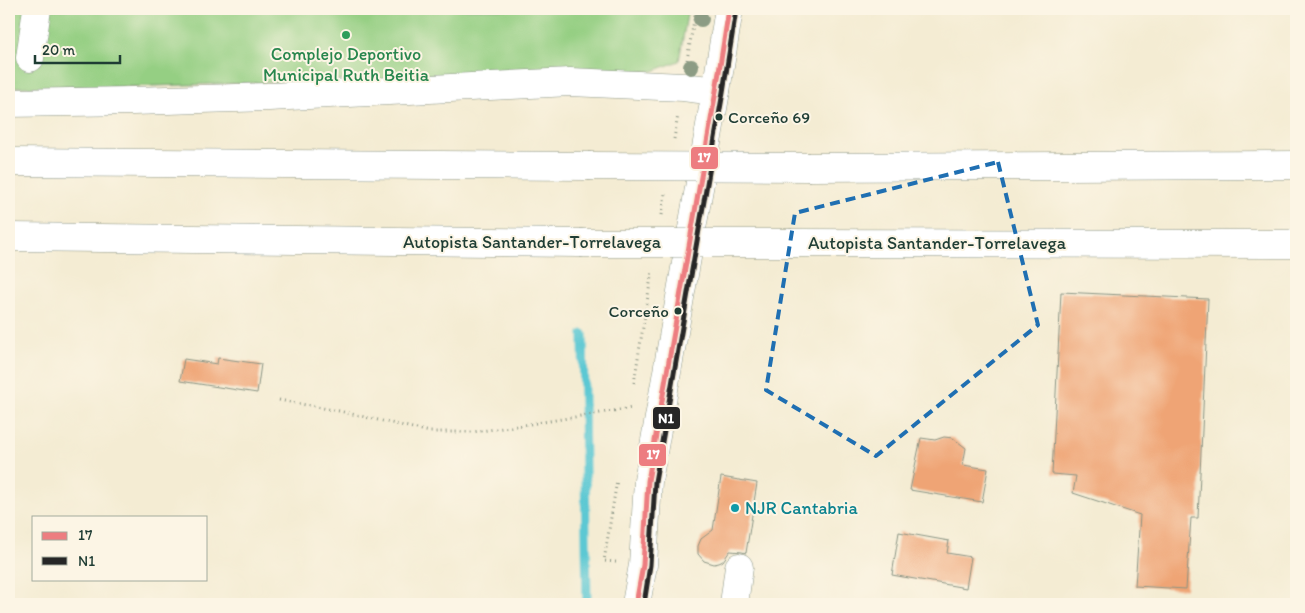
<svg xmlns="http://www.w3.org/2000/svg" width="1305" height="613" font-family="Itim,sans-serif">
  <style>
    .green { fill: #95cf83; stroke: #5a865c }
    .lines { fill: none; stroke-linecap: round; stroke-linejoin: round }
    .stream { stroke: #5bc8d3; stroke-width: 9 }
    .building { fill: #efa475 }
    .minor-casing { stroke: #8a9484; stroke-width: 29 }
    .major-casing { stroke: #8a9484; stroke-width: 29 }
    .highway-casing { stroke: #8a9484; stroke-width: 29 }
    .path { stroke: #8a9484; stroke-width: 3; stroke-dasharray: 1 4; stroke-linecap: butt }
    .minor { stroke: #fff; stroke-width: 28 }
    .major { stroke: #fff; stroke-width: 28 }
    .highway { stroke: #fff; stroke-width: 28 }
    .highway-bridge-casing { stroke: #8a9484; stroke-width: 29; stroke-linecap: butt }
    .highway-bridge { stroke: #fff; stroke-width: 28 }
    .bus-1-casing { stroke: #fcf5e5; stroke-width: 9 }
    .bus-2-casing { stroke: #fcf5e5; stroke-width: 9 }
    .bus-1 { stroke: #ed7d80; stroke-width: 5 }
    .bus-2 { stroke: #262626; stroke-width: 5 }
    .tree { fill: #8c9c84 }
    .marked { fill: none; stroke: #1f6fb2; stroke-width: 4; stroke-dasharray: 10 6; stroke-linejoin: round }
    .leisure-dot { fill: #2e9e5b; stroke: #fcf5e5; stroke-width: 2 }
    .bus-dot { fill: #1f3d34; stroke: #fcf5e5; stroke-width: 2 }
    .culture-dot { fill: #0f9aa8; stroke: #fcf5e5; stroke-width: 2 }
    .labels { text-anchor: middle; stroke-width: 4; stroke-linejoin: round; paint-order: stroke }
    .bus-label { font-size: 17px; fill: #1f3d34; stroke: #fcf5e5; text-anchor: start }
    .leisure-label { font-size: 18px; fill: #27864d; stroke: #fcf5e5 }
    .street-label { font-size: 18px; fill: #1f3d34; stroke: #fcf5e5 }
    .culture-label { font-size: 18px; fill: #0d838f; stroke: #fcf5e5; text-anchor: start }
    .line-badge { stroke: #fcf5e5; stroke-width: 2 }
    .badge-label { font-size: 14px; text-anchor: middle; font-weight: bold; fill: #fff }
  </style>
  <rect width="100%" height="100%" fill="#fcf5e5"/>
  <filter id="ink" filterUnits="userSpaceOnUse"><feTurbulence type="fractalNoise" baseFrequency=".02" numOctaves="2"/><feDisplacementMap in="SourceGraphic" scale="10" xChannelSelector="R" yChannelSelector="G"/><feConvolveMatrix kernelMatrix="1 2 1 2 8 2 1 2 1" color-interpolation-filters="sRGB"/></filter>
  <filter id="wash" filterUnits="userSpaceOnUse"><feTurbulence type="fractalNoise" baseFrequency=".0096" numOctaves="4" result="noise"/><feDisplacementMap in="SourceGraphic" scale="20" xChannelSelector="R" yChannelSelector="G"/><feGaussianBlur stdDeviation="1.12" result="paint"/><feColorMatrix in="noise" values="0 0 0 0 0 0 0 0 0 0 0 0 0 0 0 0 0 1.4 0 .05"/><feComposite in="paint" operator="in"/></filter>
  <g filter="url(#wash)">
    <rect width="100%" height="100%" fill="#f4ecd3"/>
    <!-- green -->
    <path class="green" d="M9,9H688L679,61L653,71L118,87H9Z"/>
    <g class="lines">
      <!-- stream -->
      <path class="stream" d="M583,334L587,604"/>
    </g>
    <g id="blocks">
      <!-- building -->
      <path class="building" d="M1061,292L1208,299L1198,518H1191L1186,589L1135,586L1140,515L1073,493L1076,476L1052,474Z
        M218,358L261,364L257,393L180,381L184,359L217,364Z
        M944,437L953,438L966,448L963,465L988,469L982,502L910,490L921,438L935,440Z
        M721,477L757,483L746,553L742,552L730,551L723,561L719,563L714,564L704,561L698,554V546L701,539L713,530Z
        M899,532L949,541L947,553L971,557L966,588L892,575Z"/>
    </g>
  </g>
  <g filter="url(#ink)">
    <use href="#blocks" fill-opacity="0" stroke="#8a9484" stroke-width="1"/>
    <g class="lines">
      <!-- minor casing -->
      <g class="minor-casing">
        <path id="minor" d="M30,58L37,9
          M9,103L133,101L269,97L570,82L683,87L716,91
          M734,604L739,567"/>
      </g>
      <!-- major casing -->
      <g class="major-casing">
        <path id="major" d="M636,604L643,565L648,481L716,91L729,9"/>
      </g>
      <!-- highway casing -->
      <g class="highway-casing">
        <path id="highway" d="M9,162L588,166
          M810,167L1296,165
          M9,237L580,243
          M792,243L1296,244"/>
      </g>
      <!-- path -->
      <path class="path" d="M687,60L696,9
        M674,139L678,115
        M662,215L665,194
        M634,383L652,271
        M279,400L339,411L430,432H472L511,427L632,408
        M616,562L604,561L617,480"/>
      <!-- minor -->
      <use href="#minor" class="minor"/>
      <!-- major -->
      <use href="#major" class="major"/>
      <!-- highway -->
      <use href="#highway" class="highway"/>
      <!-- highway-bridge casing -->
      <g class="highway-bridge-casing">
        <path id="highway-bridge" d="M588,166L810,167
          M580,243H792"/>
      </g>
      <!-- highway-bridge -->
      <use href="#highway-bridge" class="highway-bridge"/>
      <!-- bus-1 casing -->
      <g class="bus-1-casing">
        <path id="bus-1" d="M636,604L643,565L648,481L716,91L729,9"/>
      </g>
      <!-- bus-2 casing -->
      <g class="bus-2-casing">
        <path id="bus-2" d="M644,604L650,565L655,482L723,92L736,10"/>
      </g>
      <!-- bus-1 -->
      <use href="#bus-1" class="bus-1"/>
      <!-- bus-2 -->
      <use href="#bus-2" class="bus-2"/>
    </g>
    <!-- trees -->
    <g class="tree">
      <circle cx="701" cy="19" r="8"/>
      <circle cx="691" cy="67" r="8"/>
    </g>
  </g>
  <!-- marked area -->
  <path class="marked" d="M998,162L1038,325L876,456L766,390L795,213Z"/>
  <!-- markers -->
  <circle class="leisure-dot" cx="346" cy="35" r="5"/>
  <g class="bus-dot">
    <circle cx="719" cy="117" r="4.5"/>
    <circle cx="678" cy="311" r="4.5"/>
  </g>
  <circle class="culture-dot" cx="735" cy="508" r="5"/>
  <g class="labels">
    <!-- bus labels -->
    <g class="bus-label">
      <text x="728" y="123">Corceño 69</text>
      <text x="669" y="317" text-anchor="end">Corceño</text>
    </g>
    <!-- leisure labels -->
    <g class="leisure-label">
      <text x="346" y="60">Complejo Deportivo<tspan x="346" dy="21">Municipal Ruth Beitia</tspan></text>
    </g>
    <!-- street labels -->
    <g class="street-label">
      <text x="532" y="248">Autopista Santander-Torrelavega</text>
      <text x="937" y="249">Autopista Santander-Torrelavega</text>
    </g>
    <!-- culture labels -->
    <g class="culture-label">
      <text x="745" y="514">NJR Cantabria</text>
    </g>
  </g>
  <g class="line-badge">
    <rect x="690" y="146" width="29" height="24" rx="5" fill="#ed7d80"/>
    <rect x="652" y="406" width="29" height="24" rx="5" fill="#262626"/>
    <rect x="638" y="443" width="29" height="24" rx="5" fill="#ed7d80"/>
  </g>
  <g class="badge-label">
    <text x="704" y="162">17</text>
    <text x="666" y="423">N1</text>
    <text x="653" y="459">17</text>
  </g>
  <!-- margin -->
  <rect width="1305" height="613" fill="none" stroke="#fcf5e5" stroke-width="30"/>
  <!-- legend -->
  <rect x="32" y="516" width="175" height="65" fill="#fcf5e5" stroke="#a4ab9e"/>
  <rect x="42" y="532" width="25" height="8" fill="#ed7d80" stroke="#a4ab9e"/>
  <text x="78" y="540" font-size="15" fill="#1f3d34">17</text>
  <rect x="42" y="557" width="25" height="8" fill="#262626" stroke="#a4ab9e"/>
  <text x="78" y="566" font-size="15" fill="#1f3d34">N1</text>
  <!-- scale -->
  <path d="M35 55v8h85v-8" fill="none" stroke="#1f3d34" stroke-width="2.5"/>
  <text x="42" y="55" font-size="15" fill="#1f3d34" stroke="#fcf5e5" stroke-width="4" paint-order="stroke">20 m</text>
</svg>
